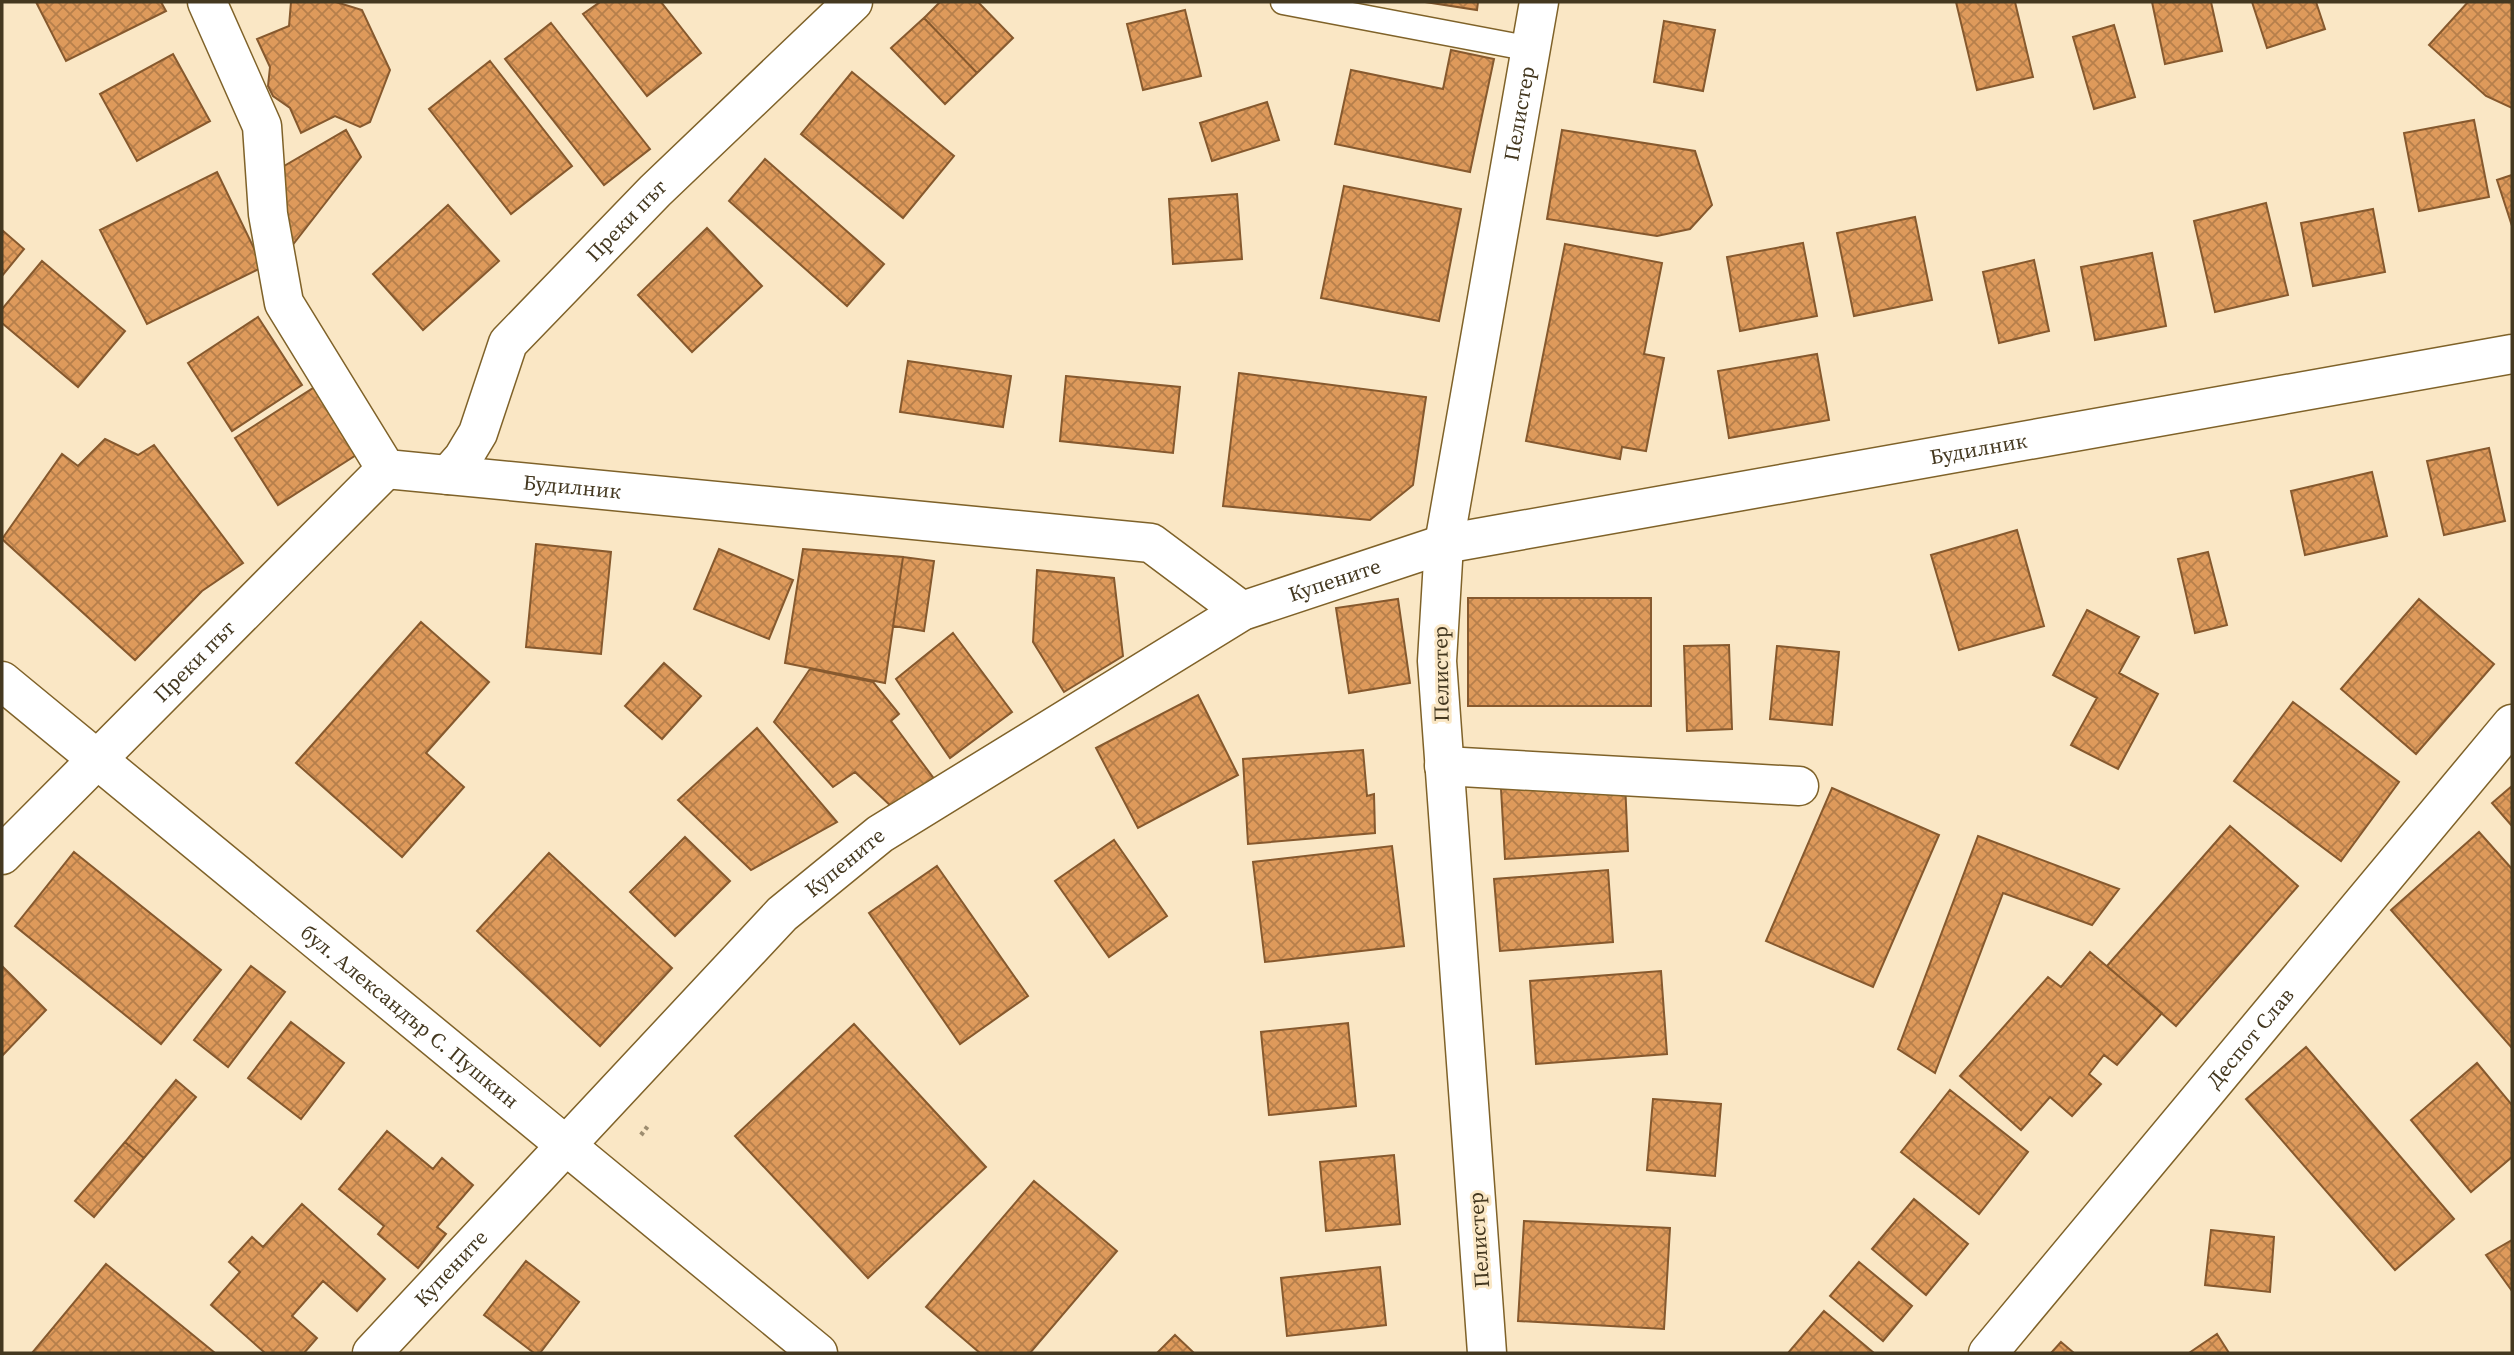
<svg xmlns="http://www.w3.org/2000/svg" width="2514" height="1355" font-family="'Source Serif 4',serif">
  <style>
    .building { fill: url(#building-cross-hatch); stroke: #86592e; stroke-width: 2 }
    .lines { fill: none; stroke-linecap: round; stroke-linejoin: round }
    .lane-casing { stroke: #7f6229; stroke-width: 27 }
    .street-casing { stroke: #7f6229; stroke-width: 41 }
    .secondary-casing { stroke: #7f6229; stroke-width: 41 }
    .path { stroke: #9d8d70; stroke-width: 4.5; stroke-dasharray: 3.5 3.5; stroke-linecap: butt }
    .lane { stroke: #fff; stroke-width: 24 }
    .street { stroke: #fff; stroke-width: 38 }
    .secondary { stroke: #fff; stroke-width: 38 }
    .labels { text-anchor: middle; stroke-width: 6; stroke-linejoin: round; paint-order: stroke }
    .street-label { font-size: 21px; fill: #443820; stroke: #fae7c5 }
  </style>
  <defs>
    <pattern id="building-cross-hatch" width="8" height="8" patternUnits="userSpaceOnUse" patternTransform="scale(1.75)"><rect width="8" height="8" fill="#de9a5b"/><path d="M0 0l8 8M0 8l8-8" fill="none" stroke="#b67f4b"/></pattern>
  </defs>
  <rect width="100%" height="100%" fill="#fae7c5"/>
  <!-- building -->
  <path class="building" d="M36,2H161L166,11L66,61Z
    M291,2H336L362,10L390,70L370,122L360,127L335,116L301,133L290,108L273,96L268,86L270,67L257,39L289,26Z
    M600,2H661L701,53L647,96L583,14Z
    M940,2H978L1013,38L977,73L924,18Z
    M1425,2H1478L1477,10Z
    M1956,2H2015L2033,77L1977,90Z
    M2152,2H2211L2222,51L2165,64Z
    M2252,2H2316L2325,29L2267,48Z
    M2468,2H2512V108L2486,96L2429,45Z
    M1185,10L1201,76L1143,90L1127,24Z
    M924,18L977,73L945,104L891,48Z
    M1664,21L1715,30L1703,91L1654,82Z
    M551,23L650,149L604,185L505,59Z
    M2114,25L2135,97L2094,109L2073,37Z
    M1451,50L1494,59L1470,172L1335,144L1351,70L1443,89Z
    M173,54L210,121L137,161L100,94Z
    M490,61L572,166L511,214L429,109Z
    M852,72L954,156L903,218L801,134Z
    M1267,102L1279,140L1212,161L1200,123Z
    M2474,120L2489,197L2419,211L2404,133Z
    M346,130L361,157L288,251L279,169Z
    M1562,130L1695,151L1712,205L1690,229L1657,236L1547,219Z
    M765,159L884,264L847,306L729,201Z
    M217,172L263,267L147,324L100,230Z
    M2512,175V226L2497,180Z
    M1344,186L1461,209L1439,321L1321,298Z
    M1237,194L1242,259L1173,264L1169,199Z
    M2266,203L2288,295L2215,312L2194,221Z
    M448,205L499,261L423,330L373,274Z
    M2373,209L2385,272L2313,286L2301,223Z
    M1915,217L1932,300L1854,316L1837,233Z
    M707,228L762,286L692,352L638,295Z
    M2,230L24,249L2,276Z
    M1803,243L1817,316L1740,331L1727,257Z
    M1565,244L1662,263L1644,354L1664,358L1646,451L1622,447L1620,459L1526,441Z
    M2152,253L2166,326L2095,340L2081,267Z
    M2034,260L2049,331L1999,343L1983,272Z
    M42,261L125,331L78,387L2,323V309Z
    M258,317L302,385L232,431L188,363Z
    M1817,354L1829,420L1729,438L1718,371Z
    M908,361L1011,376L1003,427L900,412Z
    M1239,373L1426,397L1413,485L1370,520L1223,506Z
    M1066,376L1180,387L1173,453L1060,441Z
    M321,383L364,450L278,505L235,438Z
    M105,439L138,455L154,445L243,563L202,591L135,660L2,539L62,454L78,466Z
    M2489,448L2505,521L2444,535L2427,461Z
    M2372,472L2387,536L2305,555L2291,491Z
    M2017,530L2044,626L1959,650L1931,555Z
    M536,544L611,552L601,654L526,647Z
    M719,549L793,580L769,639L694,609Z
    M803,549L903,557L885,683L785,663Z
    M2208,552L2227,625L2195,633L2178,559Z
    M903,557L934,561L924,631L893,626Z
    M1037,570L1114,578L1123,656L1064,692L1033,642Z
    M1468,598H1651V706H1468Z
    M1398,599L1410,683L1349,693L1336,608Z
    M2419,599L2494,664L2416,754L2341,689Z
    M2087,610L2139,637L2119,673L2158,694L2118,769L2071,745L2097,698L2053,675Z
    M421,622L489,682L426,753L464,787L402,857L296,763Z
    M953,633L1012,712L950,758L896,679Z
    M1729,645L1732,729L1687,731L1684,646Z
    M1777,646L1839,652L1832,725L1770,719Z
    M664,663L701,696L662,739L625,706Z
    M810,669L873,682L899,714L891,721L938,784L894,809L855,772L833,787L774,722Z
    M1198,695L1238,775L1138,828L1096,748Z
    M2293,702L2399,782L2341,861L2234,781Z
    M757,728L837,822L751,870L678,800Z
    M1363,750L1367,796L1374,794L1375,833L1248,844L1243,759Z
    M1625,781L1628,851L1505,859L1501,789Z
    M2512,786V826L2492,803Z
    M1832,788L1939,835L1873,987L1766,941Z
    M2230,826L2298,886L2176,1026L2107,966Z
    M2479,832L2512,869V1048L2391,910Z
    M1978,836L2119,889L2092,925L2003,893L1935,1073L1898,1049Z
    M685,837L730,881L675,936L630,892Z
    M1114,840L1167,916L1109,957L1055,881Z
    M1392,846L1404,946L1265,962L1253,862Z
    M74,852L221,970L161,1044L15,926Z
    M549,853L672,968L600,1046L477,931Z
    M937,866L1028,996L960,1044L869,913Z
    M1608,870L1613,942L1500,951L1494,879Z
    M2090,952L2162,1013L2117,1065L2104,1055L2089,1074L2101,1084L2072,1116L2050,1097L2021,1130L1960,1076L2048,977L2061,987Z
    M2,966L46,1010L2,1056Z
    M251,966L285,992L228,1067L194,1040Z
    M1661,971L1667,1054L1536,1064L1530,981Z
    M291,1022L344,1063L301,1119L248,1078Z
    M1348,1023L1356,1106L1269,1115L1261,1032Z
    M854,1024L986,1167L868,1278L735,1136Z
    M2306,1047L2454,1219L2395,1270L2246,1099Z
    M2477,1063L2512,1105V1157L2471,1192L2411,1120Z
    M176,1080L196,1097L144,1158L125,1142Z
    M1950,1090L2028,1152L1979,1214L1901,1152Z
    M1653,1099L1721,1104L1715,1176L1647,1170Z
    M387,1131L433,1169L442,1158L473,1185L437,1227L446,1234L418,1268L378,1234L384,1226L339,1189Z
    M125,1142L144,1158L94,1217L75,1201Z
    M1394,1155L1400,1224L1326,1231L1320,1162Z
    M1034,1181L1117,1251L1030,1353H980L926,1307Z
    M1914,1199L1968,1244L1926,1295L1872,1249Z
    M302,1204L385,1279L357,1311L323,1281L292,1316L317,1338L304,1353H265L211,1305L240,1272L229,1262L252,1237L263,1247Z
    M1524,1221L1670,1228L1664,1329L1518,1321Z
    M2211,1230L2274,1237L2270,1292L2205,1285Z
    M2512,1240V1291L2486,1255Z
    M526,1261L579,1302L540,1353H534L484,1315Z
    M1859,1262L1912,1306L1883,1341L1830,1296Z
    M106,1264L215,1353H32Z
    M1380,1267L1386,1325L1287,1336L1281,1278Z
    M1824,1311L1874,1353H1788Z
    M2217,1334L2229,1353H2189Z
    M1175,1335L1194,1353H1157Z
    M2061,1342L2074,1353H2051Z"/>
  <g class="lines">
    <!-- lane casing -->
    <g class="lane-casing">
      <path id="lane" d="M1283,2L1531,49"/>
    </g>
    <!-- street casing -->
    <g class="street-casing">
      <g id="street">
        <path id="s1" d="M207,2L262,126L268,214L284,303L386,469L1151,543L1242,611"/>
        <path id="s2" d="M448,475L463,458L478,433L508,343L655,191L853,2"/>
        <path d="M1444,766L1799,786"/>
        <path id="s3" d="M2,855L386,469"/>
        <path id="s4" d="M372,1353L782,914L880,834L1242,611L1444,544L2512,354"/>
        <path id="s5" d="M1487,1353L1437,661L1444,544L1539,2"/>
        <path id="s6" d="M1988,1353L2512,724"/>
      </g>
    </g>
    <!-- secondary casing -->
    <g class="secondary-casing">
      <g id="secondary">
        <path id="s7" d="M2,681L818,1353"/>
      </g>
    </g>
    <!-- path -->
    <path class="path" d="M641,1135L648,1126"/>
    <!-- lane -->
    <use href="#lane" class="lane"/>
    <!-- street -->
    <use href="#street" class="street"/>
    <!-- secondary -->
    <use href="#secondary" class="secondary"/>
  </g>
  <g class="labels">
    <!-- street labels -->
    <g class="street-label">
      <text dy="7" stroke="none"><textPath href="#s5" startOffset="1248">Пелистер</textPath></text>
      <text dy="7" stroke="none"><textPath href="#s2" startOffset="317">Преки път</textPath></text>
      <text dy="7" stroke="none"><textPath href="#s4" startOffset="1908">Будилник</textPath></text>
      <text dy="7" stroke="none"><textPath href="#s1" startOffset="696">Будилник</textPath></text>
      <text dy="7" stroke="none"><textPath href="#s4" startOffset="1250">Купените</textPath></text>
      <text dy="7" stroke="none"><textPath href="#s3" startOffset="273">Преки път</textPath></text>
      <text transform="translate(1441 674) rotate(-91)" y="7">Пелистер</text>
      <text dy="7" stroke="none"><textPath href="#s4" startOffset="682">Купените</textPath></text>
      <text dy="7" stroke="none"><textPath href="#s7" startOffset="528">бул. Александър С. Пушкин</textPath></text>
      <text dy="7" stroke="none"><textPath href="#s6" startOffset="410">Деспот Слав</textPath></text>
      <text transform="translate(1479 1240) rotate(-94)" y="7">Пелистер</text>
      <text dy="7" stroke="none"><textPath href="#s4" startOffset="116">Купените</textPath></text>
    </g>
  </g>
  <!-- border -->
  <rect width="2514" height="1355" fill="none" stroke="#443820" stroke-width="7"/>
</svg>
